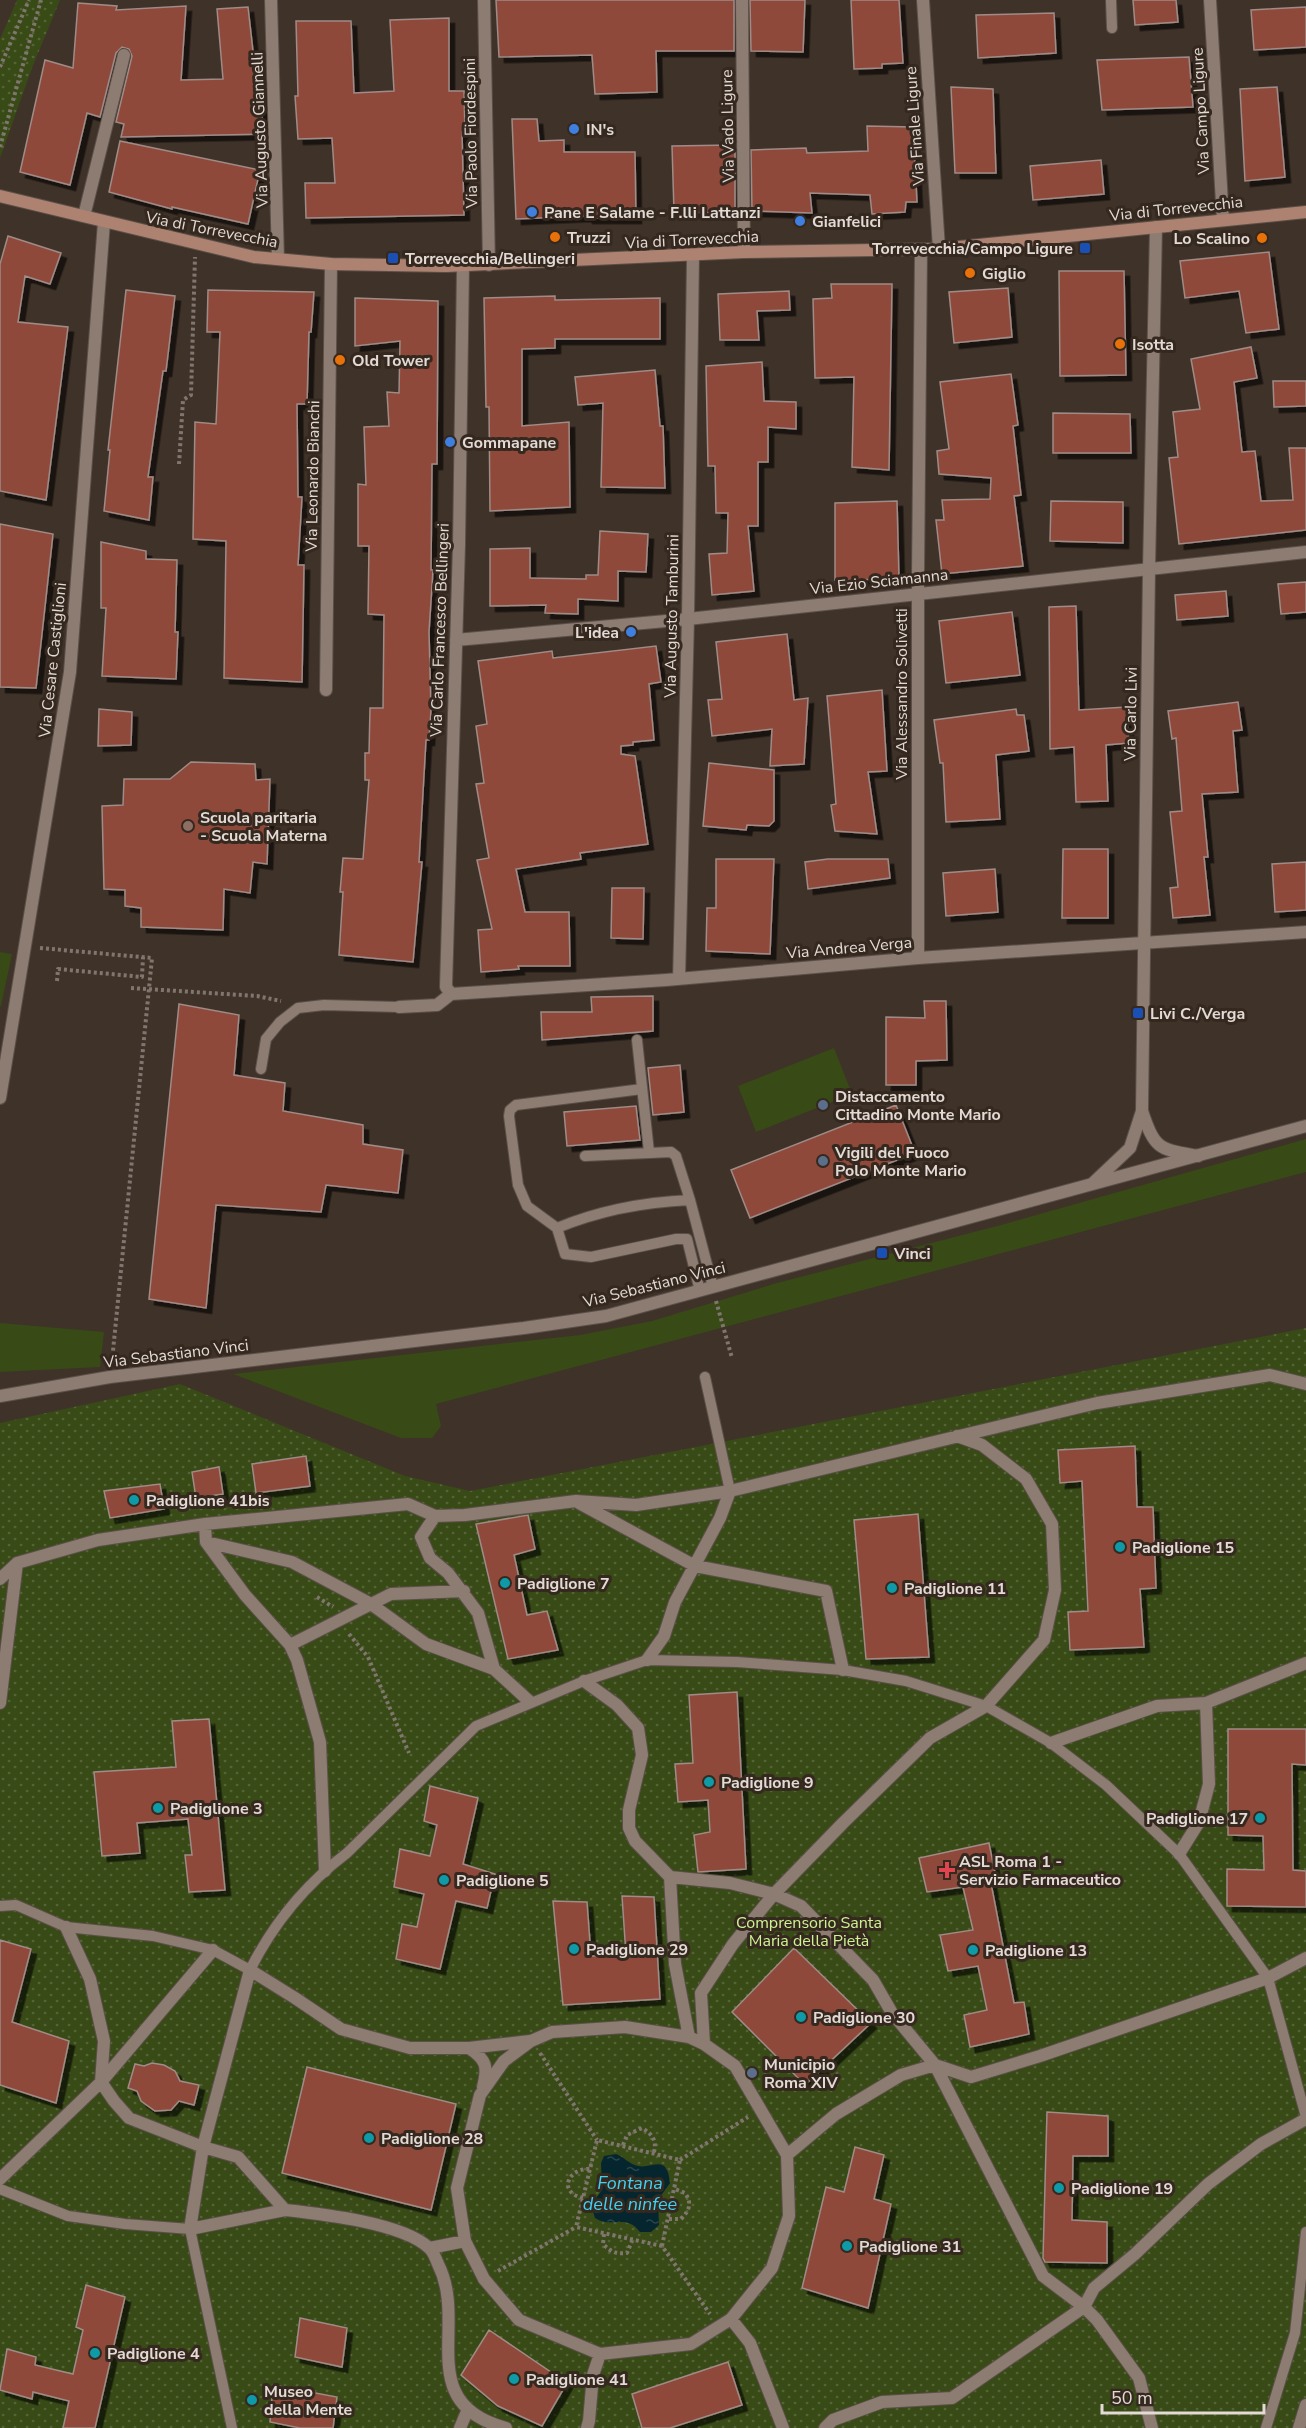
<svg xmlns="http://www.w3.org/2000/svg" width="1306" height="2428" font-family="'Nunito Sans',sans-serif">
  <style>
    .grass { fill: #384a16 }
    .park { fill: url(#park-dots) }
    .water { fill: url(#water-ripples) }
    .building { fill: #8f493a; stroke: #9f8b87; stroke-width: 1.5; filter: url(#shadow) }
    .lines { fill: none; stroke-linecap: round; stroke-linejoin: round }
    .service-casing { stroke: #5b4f48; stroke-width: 12 }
    .pedestrian-casing { stroke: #5b4f48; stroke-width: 14 }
    .minor-casing { stroke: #5b4f48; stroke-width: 14 }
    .tertiary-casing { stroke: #5b4f48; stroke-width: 14 }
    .secondary-casing { stroke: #5b4f48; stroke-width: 14 }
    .path { stroke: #81766f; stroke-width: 4; stroke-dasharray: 3 3; stroke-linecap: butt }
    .service { stroke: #8c7c72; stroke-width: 10 }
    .pedestrian { stroke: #8c7c72; stroke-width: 12 }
    .minor { stroke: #8c7c72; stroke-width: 12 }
    .tertiary { stroke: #8c7c72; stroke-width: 12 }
    .secondary { stroke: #ad8271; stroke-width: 12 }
    .shop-dot { fill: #3f7fe0; stroke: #35281f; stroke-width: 2 }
    .food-dot { fill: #e8710a; stroke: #35281f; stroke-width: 2 }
    .transit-dot { fill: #1a4fb4; stroke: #35281f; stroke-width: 2 }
    .education-dot { fill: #8d6e63; stroke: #35281f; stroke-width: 2 }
    .service-dot { fill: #5c6f8a; stroke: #35281f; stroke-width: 2 }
    .culture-dot { fill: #0f9aa8; stroke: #35281f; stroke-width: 2 }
    .health-dot { fill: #e0444e; stroke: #35281f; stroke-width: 2 }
    .labels { text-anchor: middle; stroke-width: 6; stroke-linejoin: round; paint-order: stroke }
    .street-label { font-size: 16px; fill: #e3dad5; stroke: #35281f }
    .poi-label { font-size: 16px; font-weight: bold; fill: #e3dad5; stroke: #35281f; text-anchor: start }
    .park-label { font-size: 16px; fill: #cef393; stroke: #35281f }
    .water-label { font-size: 18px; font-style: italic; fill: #3ed2f3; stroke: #35281f }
  </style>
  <defs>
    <pattern id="park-dots" width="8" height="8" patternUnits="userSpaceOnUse" patternTransform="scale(1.5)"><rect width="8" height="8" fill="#384a16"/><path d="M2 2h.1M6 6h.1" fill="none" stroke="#556437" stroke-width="1.8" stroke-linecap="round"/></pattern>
    <pattern id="water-ripples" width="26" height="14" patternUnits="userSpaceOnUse" patternTransform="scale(1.5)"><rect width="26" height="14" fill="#05262e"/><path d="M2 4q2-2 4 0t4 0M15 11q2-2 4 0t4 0" fill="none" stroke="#29454b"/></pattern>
    <filter id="shadow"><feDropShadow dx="5.5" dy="5.5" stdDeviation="0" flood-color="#0009"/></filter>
  </defs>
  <rect width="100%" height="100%" fill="#3f3229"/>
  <!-- grass -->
  <path class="grass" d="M0,952L12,954L1,1006H0Z
    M834,1048L852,1094L756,1132L738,1086Z
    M1306,1139V1172L436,1404L441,1426L432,1438H401L233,1374L580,1335L652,1321L777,1283L1001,1225Z
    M0,1323L104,1332L100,1367L0,1372Z"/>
  <!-- park -->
  <path class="park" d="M17,0H60L32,68L0,158V39Z
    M1306,1328V2428H0V1423L180,1384L405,1476L470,1491Z"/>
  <!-- water -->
  <path class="water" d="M616,2154C624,2157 629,2164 638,2166C653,2169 667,2153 670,2183L658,2200L659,2225L651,2232H640C626,2213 612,2229 595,2218L591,2205L602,2190L601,2163L604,2156Z"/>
  <!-- building -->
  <path class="building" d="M496,0H734V51H656L657,92L595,94L592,55L499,57Z
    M750,0H805L803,52L751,51Z
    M851,0H899L903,63L882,64V68L854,69Z
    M1133,0H1176L1178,22L1135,25Z
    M78,3L117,6L116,10L186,6L181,80L223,79L217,9L248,7L256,78H260L263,134L121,137L124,124L116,122L132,56L129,49L122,47L116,53L100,117L87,113L70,185L20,172L45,60L73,68Z
    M1306,7V47L1254,50L1251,10Z
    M1054,13L1056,53L978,58L976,15Z
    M449,18V91H464L465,132H462L464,215L306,218L305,183H335L332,138L298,139L295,96H298L296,21H351L354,93L394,91L390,20Z
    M1189,57L1193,107L1102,110L1097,60Z
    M951,87L993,89L996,173H955Z
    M1277,87L1285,177L1245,181L1240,89Z
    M512,119H537L539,141L564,140V152H635L636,218H587V216L516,219Z
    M867,126L913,127L917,202H906L905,212L872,214L870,195L810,193L812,213L752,211L751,150L806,148L807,153L868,151Z
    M120,141L260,170L248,224L172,207V209L109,192Z
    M731,145V150H735V210H732V213L674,212L672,146Z
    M1101,160L1104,194L1033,200L1030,166Z
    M8,236L61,253L50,284L25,276L18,322L68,327L46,500L0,491V264Z
    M1269,252L1279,329L1246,333L1239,291L1185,298L1180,261Z
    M1059,271H1124L1126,375L1060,376Z
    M831,284H892L889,470L852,467L854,377L815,378L813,299L832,298Z
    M1008,288L1012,337L954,343L949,292Z
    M126,290L175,296L166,371H163L148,477H153L149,520L104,511L110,450H108Z
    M208,290L314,292L311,332H309L307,404H297L298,497H302L298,565H304L302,682L224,678L226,541L193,539L195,422L216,424L220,332H207Z
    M789,291L790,310L757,311L759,340H720L718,294Z
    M555,296V300L660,298V339H555V348L522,349V426L569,422L570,507L490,511L489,407H486L484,298Z
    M355,298L438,301L437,464H432L431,570H433L429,632L431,710L429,740H426L419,862H422L413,962L339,955L343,892H340L343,858L363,859L369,780H365V753H369L370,708H383L384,615L368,614L369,546H358V484L366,485L364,427L389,426L387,392L399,393L400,341L355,346Z
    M1251,347L1257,378L1234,382L1242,452L1255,451L1261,501L1293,500L1289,448H1306V530L1179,544L1169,458L1178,457L1173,412L1200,409L1191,359Z
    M762,362L764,401L796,402V429L768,427V462H758V526H748L754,591L712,595L709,554L727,553L728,513H716L715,466H708L706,366Z
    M655,370L660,426H663L665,488L601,487L603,403L578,405L575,377Z
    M1011,374L1018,425L1013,426L1021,495L1014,496L1023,566L942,574L936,520H944L942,500L990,499L991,478L939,474L937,451L949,449L940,382Z
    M1273,381H1306V406L1274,407Z
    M1053,413L1130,414L1131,453H1053Z
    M897,501L899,579L835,580V503Z
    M1051,501L1123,502V543L1050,541Z
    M0,524L53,534L36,688L0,687Z
    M600,531L648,534L646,572L618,571V601L578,599V614L545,613L546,605L490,606V549L530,548V578L586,579V575H598Z
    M101,542L146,551V559L177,560L175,632H178L176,679L102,676L106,608H101Z
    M1306,582V612L1281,614L1278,584Z
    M1226,591L1228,616L1177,620L1175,595Z
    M1076,606L1079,710L1126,707L1129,743L1106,745L1108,801L1076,802L1074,747L1050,749L1049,607Z
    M1012,612L1020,675L946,683L939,621Z
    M787,634L794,700L808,698L804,764L770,766L772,729L712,736L708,700L722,699L716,642Z
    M656,646L661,682L649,684L654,740L633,742V745L621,746V754L635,756L648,844L580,853L581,859L516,869L525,912H569L570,966H518L519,969L481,972L478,930L492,929L477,860L489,858L476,784L484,783L476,726L487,724L478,661L552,651L553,658Z
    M882,690L887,771L868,772L877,834L835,831L831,805L836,804L827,696Z
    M1238,702L1242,730L1233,731L1238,792L1202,794L1208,857H1204L1210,915L1173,918L1170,888L1178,887L1170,812L1182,811L1176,738L1172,739L1168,711Z
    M99,709L132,712L131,745L98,746Z
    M1016,709L1017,715H1024L1029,751L996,755L1000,819L946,822L943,763H940L934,720Z
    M191,762L255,764L256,780L270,779L267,864L253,862L250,893L224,889L223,930L141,927V908L125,906V890L104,889L102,806L123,805L124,779H170Z
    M709,763L774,770V821L769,826L747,825L746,830L703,826Z
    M1063,849H1108V918H1062Z
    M716,859H774L770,954L706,951L707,908H716Z
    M828,859H888L890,878L808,889L805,862Z
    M1306,862V910L1275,912L1272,864Z
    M995,869L998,912L946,916L943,873Z
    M612,888H644L643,939L611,938Z
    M653,996V1031L542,1040L541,1012H592L591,997Z
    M924,1001H946L947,1060L916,1061V1085H886V1017L925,1018Z
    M179,1004L239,1015L234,1075L285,1083L283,1111L363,1125V1144L403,1150L398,1193L326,1185L321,1212L216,1205L206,1308L149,1299Z
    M680,1065L684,1112L653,1115L648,1068Z
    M896,1105L915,1153L750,1218L731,1170Z
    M636,1106L640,1140L567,1146L564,1112Z
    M1135,1446L1137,1507H1153L1156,1588L1140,1589L1144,1647L1070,1650L1068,1612L1088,1611L1082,1481L1060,1483L1058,1450Z
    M306,1456L310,1486L256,1493L252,1464Z
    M219,1467L223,1494L196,1498L192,1472Z
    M160,1484L164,1509L110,1518L104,1491Z
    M918,1514L929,1657L866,1659L854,1520Z
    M528,1515L535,1549L514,1555L527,1615L547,1611L558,1650L508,1659L476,1524Z
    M737,1692L746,1869L698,1872L694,1835L710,1832L708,1800L678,1802L675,1764L693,1763L689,1695Z
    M209,1719L225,1890L189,1892L185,1855H192L188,1819L137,1823L140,1853L102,1856L94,1772L176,1767L172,1721Z
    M1228,1729H1306V1765L1292,1764L1293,1870L1306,1871V1907L1227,1906V1869L1264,1870L1263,1836L1228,1835Z
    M430,1786L478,1798L463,1864L495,1874L487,1908L456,1901L440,1969L396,1959L402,1924L417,1927L424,1894L394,1887L400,1849L430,1856L437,1825L424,1821Z
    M989,1843L996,1878H990L1014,2003L1024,2002L1029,2034L970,2047L964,2015L987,2010L978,1966L948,1971L940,1935L973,1930L963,1887L927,1892L919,1858Z
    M622,1896L654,1897L660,1999L563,2005L553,1901L587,1902L591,1956L626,1955Z
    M0,1940L31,1949L12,2022L69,2041L56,2103L0,2085Z
    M794,1948L871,2023L805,2085L732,2012Z
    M152,2063L164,2065L175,2071L180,2081L199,2085L194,2105L179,2101L171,2110L155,2111L141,2101L137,2091L128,2088L135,2064L144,2066Z
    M307,2067L456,2104L431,2210L282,2173Z
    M1047,2112L1108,2116V2156H1073L1072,2220L1107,2222V2263L1045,2262L1043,2258Z
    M855,2147L884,2155L874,2199L891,2204L868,2308L802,2288L826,2187L844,2192Z
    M86,2285L125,2297L95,2428H63L69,2401L33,2392L32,2399L0,2390L7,2349L36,2357L35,2365L73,2374L83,2330L76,2327Z
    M300,2318L347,2328L342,2367L295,2357Z
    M489,2330L567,2383L542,2426L498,2406L461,2375Z
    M728,2362L742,2405L670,2428H642L632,2394Z
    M273,2385L337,2397L333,2428H300L270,2422Z"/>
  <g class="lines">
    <!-- service casing -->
    <g class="service-casing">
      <path id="service" d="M1111,0L1112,28
        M637,1040L649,1152
        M261,1069L266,1039L280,1022L298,1008L324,1005L399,1007
        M585,1156L671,1152L676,1156L690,1200
        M557,1228L527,1206L518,1185L509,1116L510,1110L516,1105L642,1089
        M700,1291L687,1239H676L591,1257L565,1254L557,1228C598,1211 646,1202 690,1200L713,1287
        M705,1377L730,1491
        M0,1906L16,1905L66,1927L153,1936L213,1950L250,1970C273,1924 306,1884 347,1853L476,1726L584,1681L647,1660L737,1662L843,1670L906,1681L986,1706L1051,1743L1106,1785L1179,1854L1268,1978L1306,2117
        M0,2189L68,2216L125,2224L190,2229L232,2428
        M1266,2428L1295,2333L1306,2232"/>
    </g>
    <!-- pedestrian casing -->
    <g class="pedestrian-casing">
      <path id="pedestrian" d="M579,1503L695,1566L826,1591L843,1670
        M435,1516L421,1537L430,1558L448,1573L478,1613L494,1669L530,1702
        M205,1524L206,1542L245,1595L290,1645L297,1660L320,1742L325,1871
        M206,1542L292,1562L371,1604L426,1644L494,1669
        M0,1579L17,1563L98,1540L205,1524L408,1504L435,1516L465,1515L576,1501L636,1505L730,1491L1097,1403L1270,1375L1306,1384
        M290,1645L391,1594L464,1591
        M647,1660L664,1636L675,1602L720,1518L730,1491
        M584,1681L617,1705L638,1728L642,1755L629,1810V1828L635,1841L670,1877L730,1883L774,1894L801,1906L873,1980L892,2013L935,2065L1043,2276L1084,2307L1097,2320L1139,2378L1152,2428
        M0,1703L17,1563
        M1051,1743L1157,1706L1206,1703L1306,1663
        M1179,1854L1199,1822L1209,1784L1206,1703
        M670,1877L675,1964L689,2037
        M66,1927L90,1979L104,2041L101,2082L114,2101L129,2118L203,2147L238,2157L285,2210C321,2214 403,2223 429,2248C433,2251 436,2259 438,2264C469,2324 412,2403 506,2428
        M625,2027L689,2037L704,2044L735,2066L787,2155L789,2216L772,2268L731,2319L691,2344L600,2354L519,2320L484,2279L465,2241L457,2188L480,2095L504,2061L531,2041L552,2032Z
        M704,2044L701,1993L733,1944L774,1894L843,1823L930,1738L986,1706L1044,1640L1055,1590L1052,1524L1026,1479L982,1445L957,1436
        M469,2048C487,2060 488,2067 483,2087
        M787,2155L836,2114L901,2075L935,2065L971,2077L1040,2056L1268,1978L1306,1958
        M0,2179L101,2082L213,1950
        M285,2210L190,2229L203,2147L250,1970L295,1998L341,2029L410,2048H469L530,2041
        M430,2248L465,2241
        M731,2319L750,2343L783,2428
        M460,2428L468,2409
        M587,2428L589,2421L593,2375L600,2354
        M825,2428L833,2420L882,2402L952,2398L1084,2307L1094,2288L1135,2254L1208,2184L1261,2144L1306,2119
        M1299,2428L1306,2405"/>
    </g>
    <!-- minor casing -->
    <g class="minor-casing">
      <path id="minor" d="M271,0L278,259
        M484,0L489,265
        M742,0L744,252
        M923,0L939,249
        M1210,0L1223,220
        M84,216L124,55
        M456,640L688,619L1306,552
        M326,690L331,264
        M918,958V577L921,250
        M679,979L688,619L693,255
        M451,994L446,987L459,545L463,266
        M399,1007L437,1005L451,994L666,980L918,958L1306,932
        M0,1098L70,672L104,222
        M1142,1111C1155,1150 1159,1149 1198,1156"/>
    </g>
    <!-- tertiary casing -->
    <g class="tertiary-casing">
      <path id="tertiary" d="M1093,1183L1130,1148L1142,1111L1149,569L1156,227
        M0,1396L110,1377L524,1328L606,1316L1306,1126"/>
    </g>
    <!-- secondary casing -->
    <g class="secondary-casing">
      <path id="secondary" d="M0,196L254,257L331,264L446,266L744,252L939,249L1306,212"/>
    </g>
    <!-- path -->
    <path class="path" d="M0,67L29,0
      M0,147L41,0
      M179,464L183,400L191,395L195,257
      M40,948L152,958L112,1361
      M57,981L58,969L142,977L143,957
      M131,988L257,996L281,1001
      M716,1301L732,1358
      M317,1597L333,1607
      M349,1634L368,1657L409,1753
      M540,2053L597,2140
      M623,2145L627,2135L642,2128C652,2134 657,2140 654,2152
      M680,2160L748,2117
      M583,2198C558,2193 567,2168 590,2169
      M669,2219H681C690,2210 692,2203 685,2193L675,2189
      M604,2234L603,2244C611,2252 616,2254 627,2253L632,2241
      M662,2246L680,2160L597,2140L576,2227L662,2246L710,2314
      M498,2271L576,2227"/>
    <!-- service -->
    <use href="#service" class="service"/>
    <!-- pedestrian -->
    <use href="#pedestrian" class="pedestrian"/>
    <!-- minor -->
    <use href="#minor" class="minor"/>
    <!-- tertiary -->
    <use href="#tertiary" class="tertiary"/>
    <!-- secondary -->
    <use href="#secondary" class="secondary"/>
  </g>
  <!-- markers -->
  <g class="shop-dot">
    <circle cx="574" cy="129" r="6"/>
    <circle cx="532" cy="212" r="6"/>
    <circle cx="800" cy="221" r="6"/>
    <circle cx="450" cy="442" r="6"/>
    <circle cx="631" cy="632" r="6"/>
  </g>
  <g class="food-dot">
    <circle cx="555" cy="237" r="6"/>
    <circle cx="1262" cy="238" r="6"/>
    <circle cx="970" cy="273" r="6"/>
    <circle cx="1120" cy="344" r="6"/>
    <circle cx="340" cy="360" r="6"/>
  </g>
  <g class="transit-dot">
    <rect x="1079" y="242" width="12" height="12" rx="3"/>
    <rect x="387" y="252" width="12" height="12" rx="3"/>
    <rect x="1132" y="1007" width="12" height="12" rx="3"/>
    <rect x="876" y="1247" width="12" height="12" rx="3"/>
  </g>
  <circle class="education-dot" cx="188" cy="826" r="6"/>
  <g class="service-dot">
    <circle cx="823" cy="1105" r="6"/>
    <circle cx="823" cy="1161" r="6"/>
    <circle cx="752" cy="2073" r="6"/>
  </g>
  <g class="culture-dot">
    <circle cx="134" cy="1500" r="6"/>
    <circle cx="1120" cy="1547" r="6"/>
    <circle cx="505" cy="1583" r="6"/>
    <circle cx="892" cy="1588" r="6"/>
    <circle cx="709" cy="1782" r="6"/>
    <circle cx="158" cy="1808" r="6"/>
    <circle cx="1260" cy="1818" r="6"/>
    <circle cx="444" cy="1880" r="6"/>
    <circle cx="574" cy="1949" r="6"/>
    <circle cx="973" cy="1950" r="6"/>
    <circle cx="801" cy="2017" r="6"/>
    <circle cx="369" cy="2138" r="6"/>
    <circle cx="1059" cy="2188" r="6"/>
    <circle cx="847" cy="2246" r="6"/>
    <circle cx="95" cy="2353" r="6"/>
    <circle cx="514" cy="2379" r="6"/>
    <circle cx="252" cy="2400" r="6"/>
  </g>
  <path class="health-dot" d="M944 1861h6v6h6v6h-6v6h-6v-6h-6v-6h6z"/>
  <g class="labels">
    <!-- street labels -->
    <g class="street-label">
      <text transform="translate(1200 111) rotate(-93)" y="6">Via Campo Ligure</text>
      <text transform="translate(727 126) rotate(-91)" y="6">Via Vado Ligure</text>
      <text transform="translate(914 126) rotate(-94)" y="6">Via Finale Ligure</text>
      <text transform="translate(259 130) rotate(-92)" y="6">Via Augusto Giannelli</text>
      <text transform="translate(470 133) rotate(-91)" y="6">Via Paolo Fiordespini</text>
      <text transform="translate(1176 208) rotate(-6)" y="6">Via di Torrevecchia</text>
      <text transform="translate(212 229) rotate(11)" y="6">Via di Torrevecchia</text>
      <text transform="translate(692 239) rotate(-3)" y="6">Via di Torrevecchia</text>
      <text transform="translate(312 476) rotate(-89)" y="6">Via Leonardo Bianchi</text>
      <text transform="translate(879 581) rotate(-6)" y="6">Via Ezio Sciamanna</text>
      <text transform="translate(671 616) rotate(-89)" y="6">Via Augusto Tamburini</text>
      <text transform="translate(439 630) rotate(-88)" y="6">Via Carlo Francesco Bellingeri</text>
      <text transform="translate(52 660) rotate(-84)" y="6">Via Cesare Castiglioni</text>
      <text transform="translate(901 694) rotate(-90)" y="6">Via Alessandro Solivetti</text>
      <text transform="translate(1130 714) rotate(-89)" y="6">Via Carlo Livi</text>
      <text transform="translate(849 947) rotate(-5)" y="6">Via Andrea Verga</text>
      <text transform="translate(654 1284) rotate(-14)" y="6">Via Sebastiano Vinci</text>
      <text transform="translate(176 1353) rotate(-7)" y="6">Via Sebastiano Vinci</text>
    </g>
    <!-- poi labels -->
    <g class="poi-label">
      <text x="586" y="135">IN's</text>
      <text x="544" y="218">Pane E Salame - F.lli Lattanzi</text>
      <text x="812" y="227">Gianfelici</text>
      <text x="567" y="243">Truzzi</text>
      <text x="1250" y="244" text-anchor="end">Lo Scalino</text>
      <text x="1073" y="254" text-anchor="end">Torrevecchia/Campo Ligure</text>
      <text x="405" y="264">Torrevecchia/Bellingeri</text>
      <text x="982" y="279">Giglio</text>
      <text x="1132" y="350">Isotta</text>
      <text x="352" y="366">Old Tower</text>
      <text x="462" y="448">Gommapane</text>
      <text x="619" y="638" text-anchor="end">L'idea</text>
      <text x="200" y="823">Scuola paritaria<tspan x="200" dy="18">- Scuola Materna</tspan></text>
      <text x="1150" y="1019">Livi C./Verga</text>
      <text x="835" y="1102">Distaccamento<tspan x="835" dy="18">Cittadino Monte Mario</tspan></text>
      <text x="835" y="1158">Vigili del Fuoco<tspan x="835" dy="18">Polo Monte Mario</tspan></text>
      <text x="894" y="1259">Vinci</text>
      <text x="146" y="1506">Padiglione 41bis</text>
      <text x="1132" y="1553">Padiglione 15</text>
      <text x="517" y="1589">Padiglione 7</text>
      <text x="904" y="1594">Padiglione 11</text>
      <text x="721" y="1788">Padiglione 9</text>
      <text x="170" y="1814">Padiglione 3</text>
      <text x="1248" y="1824" text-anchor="end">Padiglione 17</text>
      <text x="959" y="1867">ASL Roma 1 -<tspan x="959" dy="18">Servizio Farmaceutico</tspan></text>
      <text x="456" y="1886">Padiglione 5</text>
      <text x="586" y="1955">Padiglione 29</text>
      <text x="985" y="1956">Padiglione 13</text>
      <text x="813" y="2023">Padiglione 30</text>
      <text x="764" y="2070">Municipio<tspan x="764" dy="18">Roma XIV</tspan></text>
      <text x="381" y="2144">Padiglione 28</text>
      <text x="1071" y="2194">Padiglione 19</text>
      <text x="859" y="2252">Padiglione 31</text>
      <text x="107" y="2359">Padiglione 4</text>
      <text x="526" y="2385">Padiglione 41</text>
      <text x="264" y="2397">Museo<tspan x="264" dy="18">della Mente</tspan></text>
    </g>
    <!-- park labels -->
    <g class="park-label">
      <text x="809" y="1928">Comprensorio Santa<tspan x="809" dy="18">Maria della Pietà</tspan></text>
    </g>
    <!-- water labels -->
    <g class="water-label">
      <text x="630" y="2189">Fontana<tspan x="630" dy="21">delle ninfee</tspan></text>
    </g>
  </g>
  <!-- scale -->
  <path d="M1102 2404v9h162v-9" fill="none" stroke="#e3dad5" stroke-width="3"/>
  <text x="1111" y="2404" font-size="18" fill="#e3dad5" stroke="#35281f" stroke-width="4.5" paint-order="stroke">50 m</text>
</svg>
